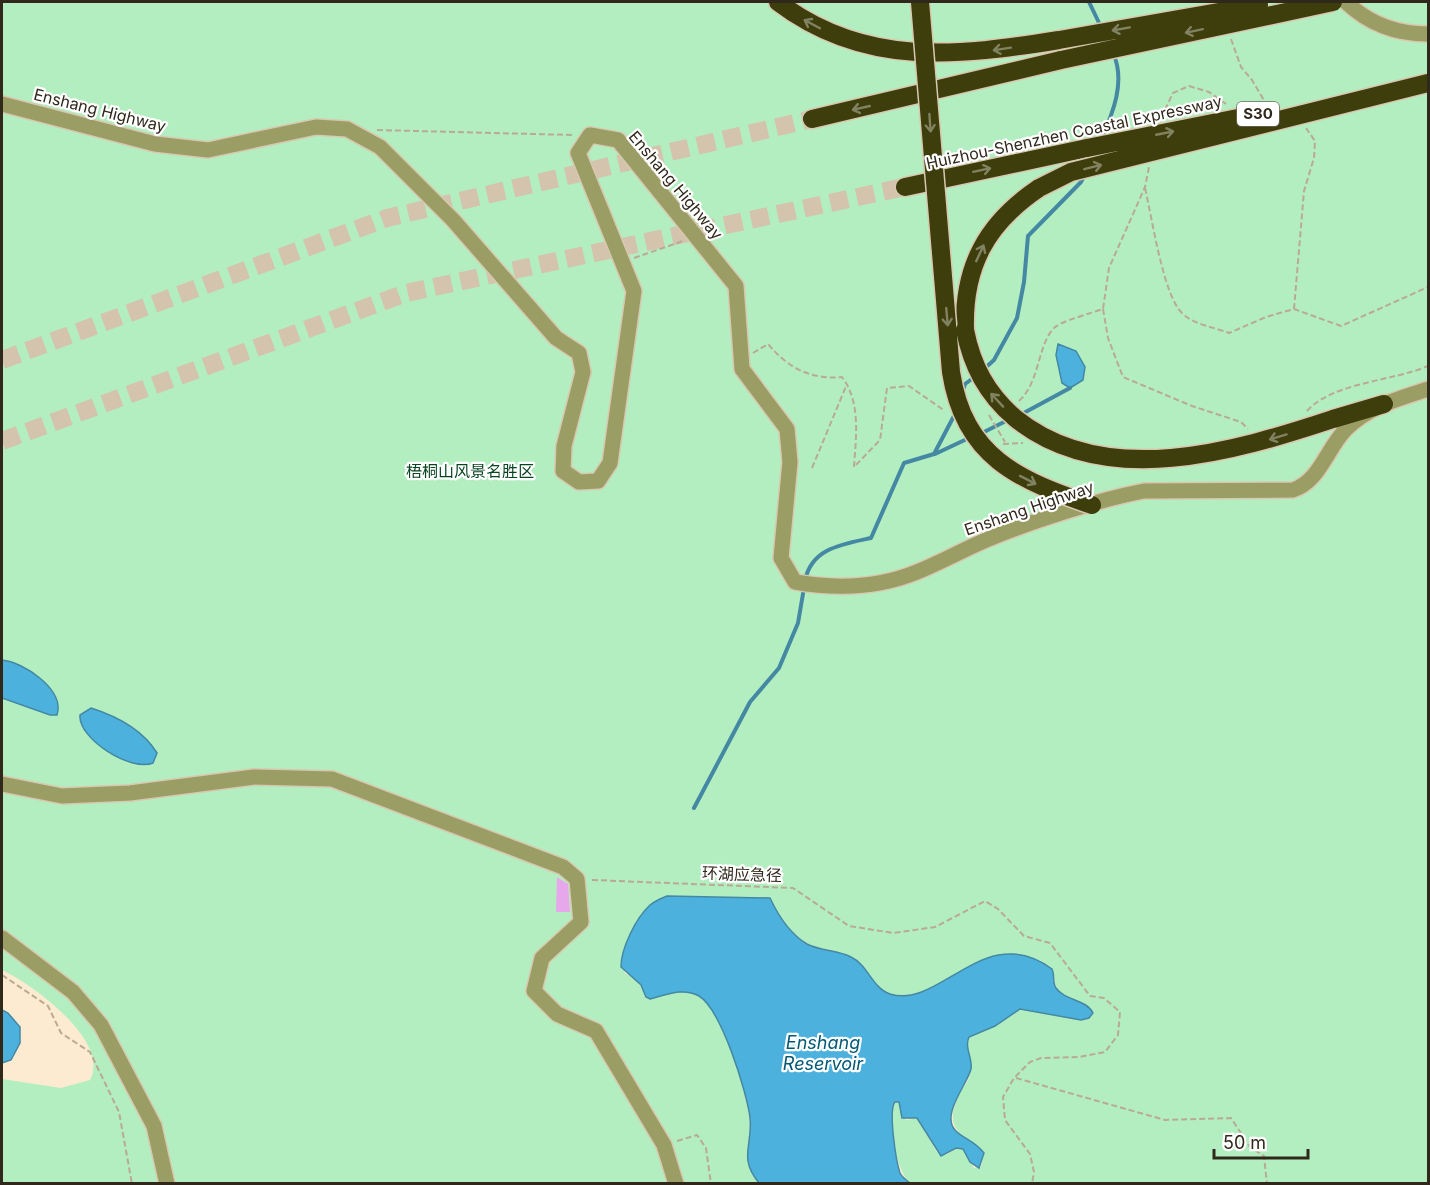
<svg xmlns="http://www.w3.org/2000/svg" width="1430" height="1185" font-family="Inter,'Noto Sans SC',sans-serif">
  <style>
    .green { fill: #b3eec0 }
    .water { fill: #4db1dd; stroke: #4488a3; stroke-width: 1.5 }
    .lines { fill: none; stroke-linecap: round; stroke-linejoin: round }
    .stream { stroke: #4488a3; stroke-width: 4 }
    .building { fill: #e6a8ea }
    .highway-tunnel { stroke: #d4c4ad; stroke-width: 18; stroke-dasharray: 18 9; stroke-linecap: butt }
    .minor-casing { stroke: #d8c8b0; stroke-width: 18 }
    .highway-casing { stroke: #d8c8b0; stroke-width: 21 }
    .path { stroke: #b9aa94; stroke-width: 2; stroke-dasharray: 6 3; stroke-linecap: butt }
    .minor { stroke: #9a9d64; stroke-width: 15 }
    .highway { stroke: #3d3e0c; stroke-width: 18 }
    .highway-bridge-casing { stroke: #d8c8b0; stroke-width: 21; stroke-linecap: butt }
    .highway-bridge { stroke: #3d3e0c; stroke-width: 18 }
    .oneway { stroke: #818261 }
    .labels { text-anchor: middle; stroke-width: 4.5; stroke-linejoin: round; paint-order: stroke }
    .shield { fill: #fff; stroke: #6e685f; stroke-width: 1.5 }
    .shield-label { font-size: 15px; font-weight: bold; fill: #30281b }
    .street-label { font-size: 16px; fill: #30281b; stroke: #fff }
    .park-label { font-size: 16px; fill: #084420; stroke: #fff }
    .water-label { font-size: 18px; font-style: italic; fill: #035876; stroke: #fff }
  </style>
  <rect width="100%" height="100%" fill="#fdebd1"/>
  <!-- green -->
  <path class="green" d="M2,2H1428V1183H910C896,1171 888,1123 892,1105L899,1102L900,1111L906,1120L917,1118L937,1152L946,1155L956,1148L964,1149L974,1168L981,1167L984,1153C960,1133 943,1129 959,1094C961,1089 967,1084 969,1078C973,1064 963,1049 969,1037L995,1026L1020,1009L1081,1020L1089,1018L1093,1013C1080,994 1053,1003 1054,973C1049,965 1040,961 1032,958C982,939 947,993 905,996C877,998 858,966 837,953C828,948 816,949 807,943C789,933 779,915 770,898L667,896L651,904L629,940L621,960L625,973C638,980 642,991 654,998C666,991 685,988 698,995C724,1009 746,1090 749,1117C753,1142 740,1160 759,1183H2V1079L61,1088L90,1080C111,1041 32,984 2,970Z"/>
  <!-- water -->
  <path class="water" d="M1058,344L1076,351L1085,367L1083,380L1070,388L1062,383L1056,355Z
    M2,660C23,662 65,689 57,715H50L2,698Z
    M91,708C116,716 143,730 157,753L153,763C131,772 78,739 80,715Z
    M667,896L770,898C778,915 790,934 807,944C820,951 838,950 851,957C868,965 872,988 890,994C940,1010 985,919 1052,969C1055,975 1052,982 1056,988C1065,1001 1086,999 1093,1013L1089,1018L1081,1020L1020,1009L995,1026L969,1037C964,1048 973,1058 971,1069C967,1085 941,1114 955,1130C963,1139 974,1140 984,1153L979,1168L970,1162L963,1149L956,1148L941,1156L917,1118H902L899,1102H895C888,1110 896,1161 900,1173C902,1177 906,1180 910,1183H759C738,1158 753,1145 750,1118C747,1092 721,1009 699,996C683,987 666,995 650,999L646,997L641,985L621,967C621,948 636,918 650,905C655,901 662,898 667,896Z
    M2,1010L8,1013L20,1027V1043L11,1060L2,1063Z"/>
  <g class="lines">
    <!-- stream -->
    <path class="stream" d="M1089,2L1101,27
      M1101,140C1113,113 1126,81 1113,53
      M984,369L994,360L1017,318L1024,282L1028,236L1081,182L1085,174
      M963,390L965,384L976,376
      M1020,415L1070,388
      M982,433L1010,419
      M935,454L969,438
      M805,581C811,548 843,544 871,538L904,463L934,454L955,414
      M694,808L750,702L779,668L798,623L804,588"/>
  </g>
  <!-- building -->
  <path class="building" d="M557,877L568,884L570,912H556Z"/>
  <g class="lines">
    <!-- highway-tunnel -->
    <path class="highway-tunnel" d="M2,360L387,218L812,119
      M2,441L406,293L905,187"/>
    <!-- minor casing -->
    <g class="minor-casing">
      <path id="minor" d="M1346,2C1368,23 1396,34 1428,34
        M2,104L155,144L208,150L316,127L347,129L380,147L453,220L556,338L579,353L583,372L564,446L563,471L579,482L598,481L610,463L634,291L578,153L590,135L618,140L736,286L742,369L787,429L790,462L781,558L795,582C835,589 878,588 917,572C942,562 966,548 991,538C1035,520 1098,500 1144,491L1293,490C1320,481 1327,448 1346,429C1369,406 1399,399 1428,389
        M2,784L62,796L130,793L254,777L332,779L563,867L577,879L581,922L542,958L534,991L557,1014L596,1031L664,1145L676,1184
        M2,938L73,992L101,1025L154,1126L167,1184"/>
    </g>
    <!-- highway casing -->
    <g class="highway-casing">
      <path id="highway" d="M778,2C865,68 959,56 1059,40
        M812,119L1061,60
        M905,187L1087,148
        M965,330C963,266 987,223 1039,188
        M1333,419L1384,404"/>
    </g>
    <!-- path -->
    <path class="path" d="M1231,39L1241,67L1252,80L1268,107
      M1161,118L1173,93L1189,86L1209,92L1226,104
      M377,130L572,135
      M1145,188C1152,217 1163,295 1182,313C1194,325 1214,327 1229,333L1266,317L1294,309L1341,326L1428,287
      M634,258L683,241
      M1103,309L1108,338L1123,377L1192,406L1241,422L1248,429
      M1294,309L1304,191L1314,158L1315,141L1306,128
      M753,353L768,344C788,368 811,380 842,377C861,402 856,437 854,467L880,440L887,388L909,386L945,411
      M1019,401C1040,382 1037,346 1054,328C1061,321 1092,313 1103,309L1109,268L1145,187L1149,167
      M1307,411C1333,382 1394,381 1428,366
      M989,415L1005,442
      M1003,444L1023,443
      M812,468L847,384
      M592,880L793,888L849,926L893,933L935,927L985,901L998,909L1024,936L1050,943L1090,996L1104,998L1120,1012L1118,1035L1105,1052L1079,1057L1041,1058L1030,1062L1014,1078L1003,1097L1005,1120L1030,1154L1034,1172L1032,1184
      M2,975L48,1006L61,1033L90,1052L119,1112L132,1184
      M1016,1078L1165,1120L1231,1118L1250,1147L1264,1156L1267,1184
      M677,1141L697,1135L706,1148L711,1184"/>
    <!-- minor -->
    <use href="#minor" class="minor"/>
    <!-- highway -->
    <use href="#highway" class="highway"/>
    <!-- highway-bridge casing -->
    <g class="highway-bridge-casing">
      <path id="highway-bridge" d="M920,2L951,372C964,457 1018,480 1092,505
        M1059,40L1259,5
        M1061,60L1333,2
        M1087,148L1253,115
        M1039,188L1071,172L1428,83
        M965,330C972,366 987,394 1015,418C1105,491 1236,451 1333,419"/>
    </g>
    <!-- highway-bridge -->
    <use href="#highway-bridge" class="highway-bridge"/>
  </g>
  <!-- one-way arrows -->
  <defs><path id="oneway-shaft" d="M-6 0H5M1.5-3L5.5 0L1.5 3" fill="none" stroke-width="1.6" stroke-linecap="round" stroke-linejoin="round" transform="scale(1.5)"/></defs>
  <g class="oneway">
    <use href="#oneway-shaft" transform="translate(812 24) rotate(-152)"/>
    <use href="#oneway-shaft" transform="translate(1121 29) rotate(170)"/>
    <use href="#oneway-shaft" transform="translate(1194 31) rotate(168)"/>
    <use href="#oneway-shaft" transform="translate(1002 49) rotate(171)"/>
    <use href="#oneway-shaft" transform="translate(861 108) rotate(167)"/>
    <use href="#oneway-shaft" transform="translate(930 123) rotate(86)"/>
    <use href="#oneway-shaft" transform="translate(1165 133) rotate(-11)"/>
    <use href="#oneway-shaft" transform="translate(1093 167) rotate(-14)"/>
    <use href="#oneway-shaft" transform="translate(982 170) rotate(-12)"/>
    <use href="#oneway-shaft" transform="translate(980 253) rotate(-65)"/>
    <use href="#oneway-shaft" transform="translate(947 317) rotate(85)"/>
    <use href="#oneway-shaft" transform="translate(997 400) rotate(-133)"/>
    <use href="#oneway-shaft" transform="translate(1278 437) rotate(163)"/>
    <use href="#oneway-shaft" transform="translate(1028 480) rotate(27)"/>
  </g>
  <g class="labels">
    <!-- shield labels -->
    <rect class="shield" x="1237" y="102" width="42" height="24" rx="4.5"/>
    <g class="shield-label">
      <text x="1258" y="119">S30</text>
    </g>
    <!-- street labels -->
    <g class="street-label">
      <text transform="translate(100 110) rotate(14)" y="6">Enshang Highway</text>
      <text transform="translate(1074 132) rotate(-12)" y="6">Huizhou-Shenzhen Coastal Expressway</text>
      <text transform="translate(676 185) rotate(50)" y="6">Enshang Highway</text>
      <text transform="translate(1029 508) rotate(-19)" y="6">Enshang Highway</text>
      <text transform="translate(742 874) rotate(2)" y="6">环湖应急径</text>
    </g>
    <!-- park labels -->
    <g class="park-label">
      <text x="470" y="477">梧桐山风景名胜区</text>
    </g>
    <!-- water labels -->
    <g class="water-label">
      <text x="823" y="1049">Enshang<tspan x="823" dy="21">Reservoir</tspan></text>
    </g>
  </g>
  <!-- border -->
  <rect width="1430" height="1185" fill="none" stroke="#30281b" stroke-width="6"/>
  <!-- scale -->
  <path d="M1214 1149v9h94v-9" fill="none" stroke="#30281b" stroke-width="3"/>
  <text x="1223" y="1149" font-size="18" fill="#30281b" stroke="#ffffff" stroke-width="4.5" paint-order="stroke">50 m</text>
</svg>
